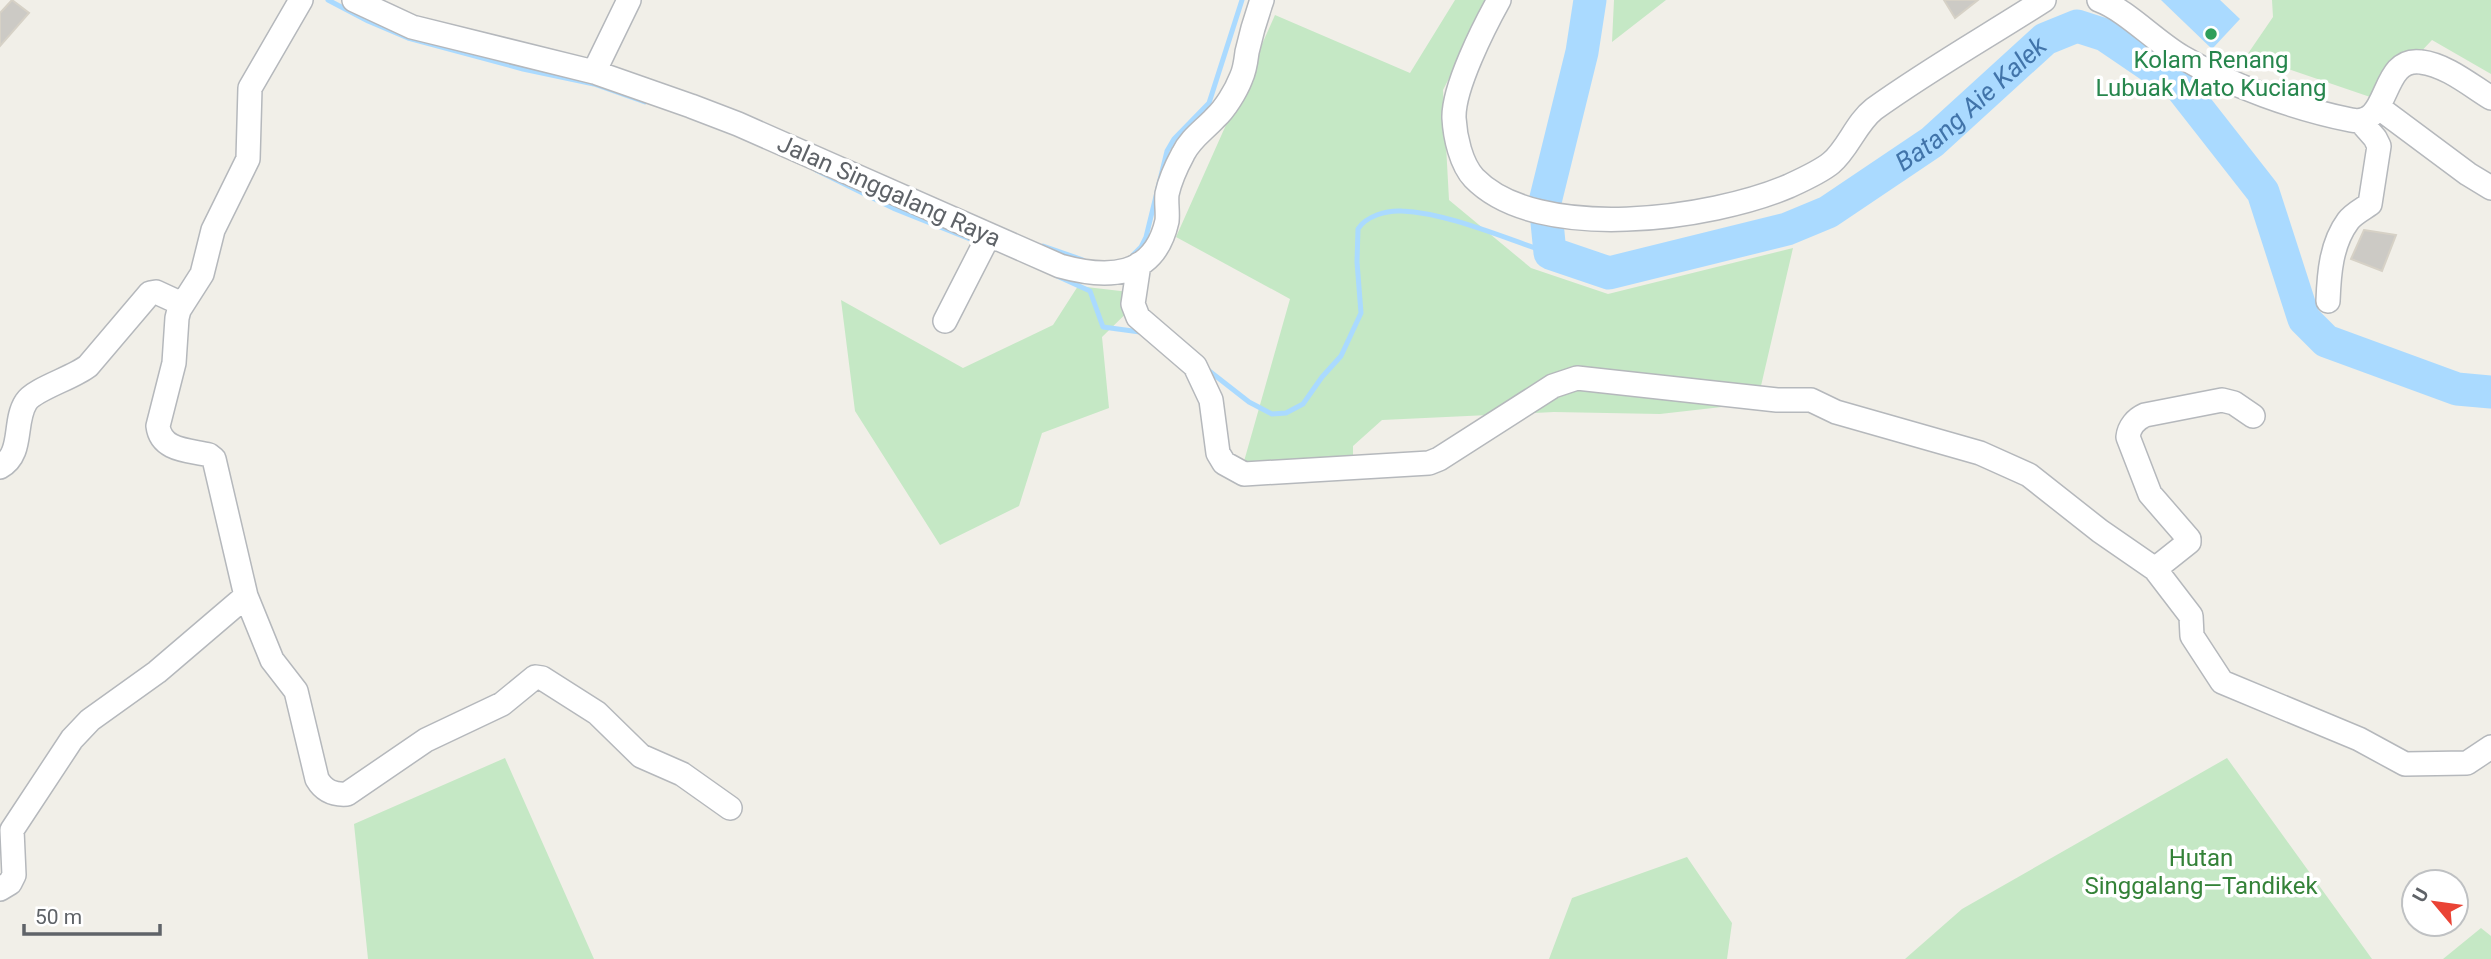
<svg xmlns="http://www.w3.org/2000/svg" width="2491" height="959" font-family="Roboto,sans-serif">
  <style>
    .green { fill: #c5e8c5 }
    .water { fill: #aadaff }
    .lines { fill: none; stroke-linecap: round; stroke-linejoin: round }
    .stream { stroke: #aadaff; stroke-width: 5 }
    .river { stroke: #aadaff; stroke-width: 33 }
    .building { fill: #cccac5; stroke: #d6d1c6; stroke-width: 2 }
    .minor-casing { stroke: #b5b8bc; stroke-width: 26 }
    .minor { stroke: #fff; stroke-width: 23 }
    .leisure-dot { fill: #2e9e5b; stroke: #fff; stroke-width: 2.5 }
    .labels { text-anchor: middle; stroke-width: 7; stroke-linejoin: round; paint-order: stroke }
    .leisure-label { font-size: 24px; fill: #27864d; stroke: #fff }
    .street-label { font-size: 24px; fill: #5f6368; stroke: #fff }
    .park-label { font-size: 24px; fill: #348238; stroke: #fff }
    .water-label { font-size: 26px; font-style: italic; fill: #4174aa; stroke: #fff }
  </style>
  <rect width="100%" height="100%" fill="#f1efe8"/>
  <!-- green -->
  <path class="green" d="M1455,0H1489L1443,90L1449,200L1531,268L1608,294L1793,248L1757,403L1660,414L1554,412L1382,420L1353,446V477L1239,479L1290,299L1176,237L1275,15L1410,73Z
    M1614,0H1666L1612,42Z
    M2272,0H2491V74L2432,40L2376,99L2247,55L2273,17Z
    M1078,286L1146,294L1102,337L1109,408L1042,433L1019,506L940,545L855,411L841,300L963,368L1053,325Z
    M505,758L594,959H368L354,824Z
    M2227,758L2372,959H1905L1962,909Z
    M1687,857L1732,923L1727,959H1549L1572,898Z
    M2481,928L2491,936V959H2443Z"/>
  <!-- water -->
  <path class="water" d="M2161,0H2220L2240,19L2212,49Z"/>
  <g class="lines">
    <!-- stream -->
    <path class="stream" d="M328,0L368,21L408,38L523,69L594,84L645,102
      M816,170L895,209L980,243
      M1043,246L1083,260
      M1132,256L1141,247L1146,237L1167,151L1174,139L1209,103L1242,0
      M1057,276L1090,291L1103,327L1140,332
      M1208,370L1249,402L1272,414L1286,413L1303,404L1322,377L1341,356L1361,313L1357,262L1358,229C1366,216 1387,210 1402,211C1448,213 1506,239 1550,253"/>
    <!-- river -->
    <path class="river" id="s1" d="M1590,0L1582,52L1545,202L1550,253L1609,273L1787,229L1828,212L1932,142L2045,39L2077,26L2105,35L2180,86L2263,192L2304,319L2326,341L2457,389L2491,392"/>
  </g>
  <!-- building -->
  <path class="building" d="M12,0L29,13L0,46V13Z
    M1944,0H1978L1955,18Z
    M2364,230L2396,235L2382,271L2351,259Z"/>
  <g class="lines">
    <!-- minor casing -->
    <g class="minor-casing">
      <path id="minor" d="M301,0L250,88L248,159L213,230L202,274L179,310L177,318L174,363L158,426C161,451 189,450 209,455L214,459L246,596L272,660L296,691L317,779C324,791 333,795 347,794L426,740L502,704L535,677L542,678L597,713L641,756L682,774L730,808
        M354,0L412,27L594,72L691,106L738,124L1060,266C1107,279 1154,279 1167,221C1168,212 1166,203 1167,194C1170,180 1176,167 1183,154C1190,139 1204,130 1215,118C1225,109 1236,91 1241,78C1245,70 1246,60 1247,52C1251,34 1256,17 1262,0
        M1499,0C1484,27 1453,88 1454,118C1455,137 1461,164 1474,178C1538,244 1712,219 1789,186C1802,180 1820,172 1831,163C1848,149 1856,123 1874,109C1928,70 1988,36 2044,0
        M2099,0C2126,10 2156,42 2182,57C2231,86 2296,109 2351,120C2391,129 2379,56 2421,62C2446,65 2470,85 2491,98
        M594,72L629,0
        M2378,107L2468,174L2491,188
        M1139,264L1133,304L1138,317L1195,366L1211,400L1218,453L1224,463L1244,474L1429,463L1439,459L1553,386L1577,378L1777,400H1811L1836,412L1980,453L2029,475L2100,531L2155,569L2191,616L2192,636L2222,682L2359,739L2405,764L2467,763L2491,747
        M2328,301C2329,274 2331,244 2348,221C2353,214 2363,209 2370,204L2379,146L2375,138L2360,121
        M945,321L989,235
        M0,467C24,454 13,422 26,402C34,389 73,378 88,366L150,293L156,292L182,304
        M2155,569L2189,542V539L2150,494L2128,437C2129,427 2136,419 2145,415L2222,400L2234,403L2253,416
        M0,889L10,883L14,875L12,830L72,739L90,720L157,672L246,596"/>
    </g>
    <!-- minor -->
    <use href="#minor" class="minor"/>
  </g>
  <!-- markers -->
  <circle class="leisure-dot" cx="2211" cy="34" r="7"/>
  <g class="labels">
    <!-- leisure labels -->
    <g class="leisure-label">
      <text x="2211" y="68">Kolam Renang<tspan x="2211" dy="28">Lubuak Mato Kuciang</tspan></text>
    </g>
    <!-- street labels -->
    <g class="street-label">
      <text transform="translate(889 191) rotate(24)" y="8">Jalan Singgalang Raya</text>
    </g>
    <!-- park labels -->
    <g class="park-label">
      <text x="2201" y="866">Hutan<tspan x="2201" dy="28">Singgalang—Tandikek</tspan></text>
    </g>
    <!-- water labels -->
    <g class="water-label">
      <text dy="9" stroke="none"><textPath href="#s1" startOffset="728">Batang Aie Kalek</textPath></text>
    </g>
  </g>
  <!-- north arrow -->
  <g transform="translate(2435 903) rotate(299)"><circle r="33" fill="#ffffff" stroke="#bfc1c3" stroke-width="2"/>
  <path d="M0-5L12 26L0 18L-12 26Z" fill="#ea4335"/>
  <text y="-10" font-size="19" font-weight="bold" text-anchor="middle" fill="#5f6368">U</text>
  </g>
  <!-- scale -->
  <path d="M24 924v10h136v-10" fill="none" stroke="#5f6368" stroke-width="3.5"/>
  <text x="35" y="924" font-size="21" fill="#5f6368" stroke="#ffffff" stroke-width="5" paint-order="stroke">50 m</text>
</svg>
